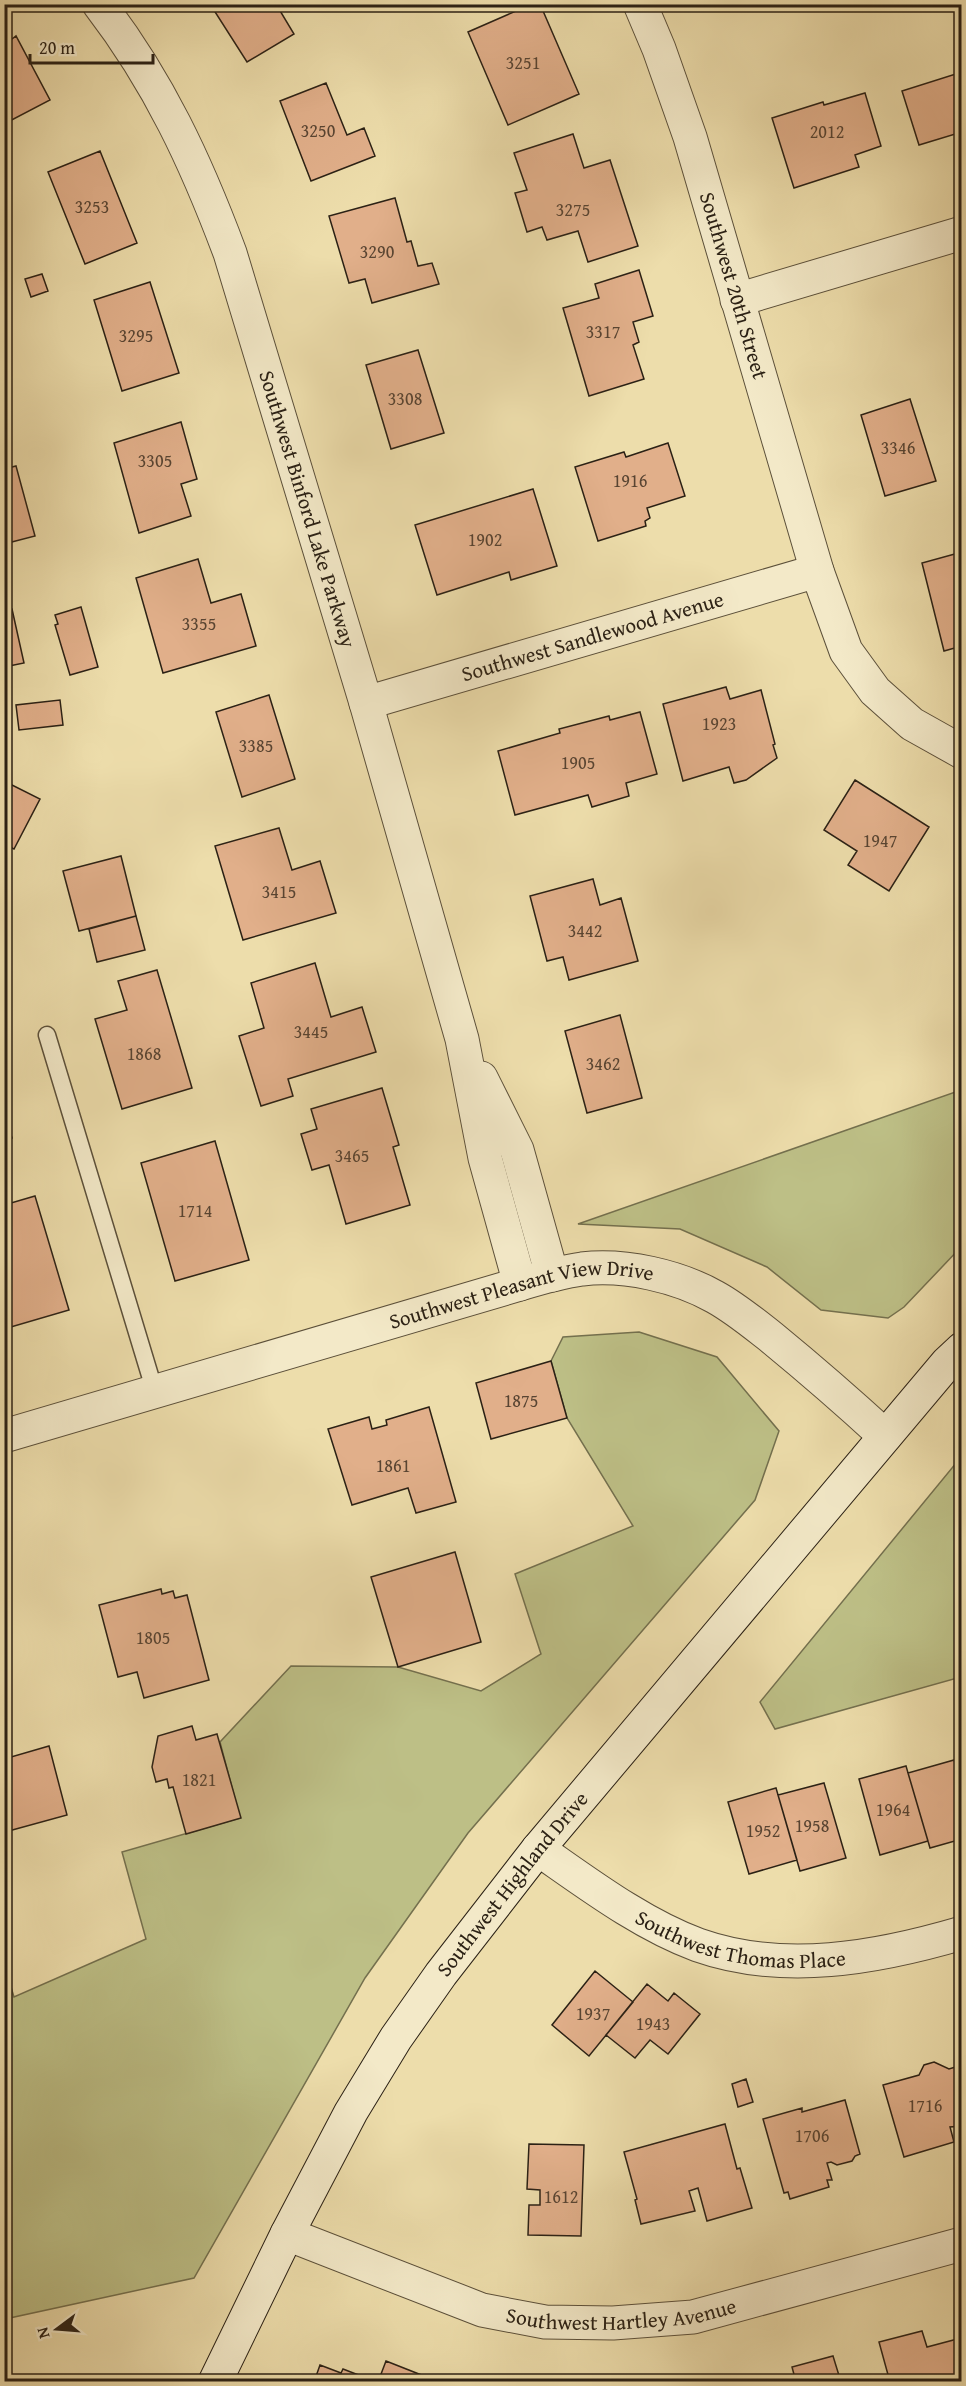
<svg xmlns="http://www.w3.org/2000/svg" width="966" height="2386" font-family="'Gentium Book Plus',serif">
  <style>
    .green { fill: #bdbf86; stroke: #74704e; stroke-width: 1.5 }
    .building { fill: #e1af8a; stroke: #2b2115; stroke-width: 1.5 }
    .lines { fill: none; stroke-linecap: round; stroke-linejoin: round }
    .service-casing { stroke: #5c503a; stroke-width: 19 }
    .minor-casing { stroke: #5c503a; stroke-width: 35 }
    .tertiary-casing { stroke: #5c503a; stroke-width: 35 }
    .secondary-casing { stroke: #2b2115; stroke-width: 35 }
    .service { stroke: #f3e9c8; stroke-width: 16 }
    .minor { stroke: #f3e9c8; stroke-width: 33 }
    .tertiary { stroke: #f3e9c8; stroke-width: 33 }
    .secondary { stroke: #f3e9c8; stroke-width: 33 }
    .labels { text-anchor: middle; stroke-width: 6; stroke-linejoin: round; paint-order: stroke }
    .number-label { font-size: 18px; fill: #584432 }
    .street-label { font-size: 21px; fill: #2b2115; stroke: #f3e9c8 }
  </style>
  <rect width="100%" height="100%" fill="#edddab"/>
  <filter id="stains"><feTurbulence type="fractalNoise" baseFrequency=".00333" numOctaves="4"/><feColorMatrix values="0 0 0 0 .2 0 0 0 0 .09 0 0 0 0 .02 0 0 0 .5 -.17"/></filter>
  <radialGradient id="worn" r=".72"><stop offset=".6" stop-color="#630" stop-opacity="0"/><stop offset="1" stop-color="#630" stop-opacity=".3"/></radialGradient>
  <!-- green -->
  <path class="green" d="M961,1090V1247L904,1307L888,1318L821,1310L767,1267L680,1229L578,1224Z
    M639,1332L717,1357L779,1431L755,1500L468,1833L365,1978L194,2278L5,2319L4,1964L14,1997L146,1939L122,1852L240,1818L220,1742L291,1666L398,1667L481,1691L541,1654L515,1574L633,1526L567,1418L551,1361L563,1337Z
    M961,1457V1677L775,1729L760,1702Z"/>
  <!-- building -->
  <path class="building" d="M210,4H276L294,34L247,62Z
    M532,4H540L579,94L508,125L468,32Z
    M4,27L12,39L16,36L50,100L4,124Z
    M962,72V132L919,145L902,91Z
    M326,83L347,135L364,128L375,156L311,181L280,101Z
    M865,93L881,146L855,155L859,167L794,188L772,118L823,102L824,105Z
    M573,134L584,168L610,160L638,246L588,262L578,231L547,240L542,227L527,232L515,193L527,190L514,153Z
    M100,151L137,243L85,264L48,172Z
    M395,198L407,242L411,241L418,266L432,263L439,284L372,303L365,279L349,283L329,216Z
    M639,270L653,316L633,322L639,342L633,345L644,379L589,396L563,308L599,298L595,284Z
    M42,274L48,291L31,297L25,279Z
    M150,282L179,373L122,391L94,300Z
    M418,350L444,433L391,449L366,365Z
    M910,399L936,481L885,496L861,415Z
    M181,422L197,479L181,484L191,516L139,533L114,443Z
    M668,443L685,496L647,508L650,518L645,521L646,526L598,541L575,467L624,452L626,457Z
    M16,466L35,536L4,544V469Z
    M533,489L557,566L511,580L509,572L437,595L415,525Z
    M962,552V646L944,651L922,563Z
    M198,559L211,603L241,594L256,646L163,673L136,578Z
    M81,607L98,667L70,675L55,625L58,624L55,615Z
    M12,609L24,663L4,667V610Z
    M726,687L730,699L761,690L775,744L773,745L777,758L746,780L734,783L729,767L683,781L663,704Z
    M269,695L295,779L242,797L216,712Z
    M60,700L63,725L19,730L16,705Z
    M640,712L657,774L626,783L629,796L592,807L588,795L515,815L498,751L560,733L559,729L609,716L610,720Z
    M855,780L929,827L889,891L848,865L857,851L824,830Z
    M4,781L40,799L14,849L4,844Z
    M279,828L292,870L320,861L336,913L243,940L215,846Z
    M121,856L136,916L79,931L63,871Z
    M593,879L600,905L621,898L638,961L569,980L563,957L547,961L530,896Z
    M962,885V925L958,924Z
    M136,916L145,950L97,962L89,929Z
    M315,963L331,1017L362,1007L376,1052L288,1079L293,1096L261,1106L239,1036L264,1028L251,983Z
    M157,970L192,1088L122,1109L95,1019L127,1010L118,981Z
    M620,1015L642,1098L587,1113L565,1031Z
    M382,1088L399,1145L393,1147L410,1205L346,1224L329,1165L312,1170L301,1134L317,1129L311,1109Z
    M4,1112L12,1138L4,1140Z
    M215,1141L249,1260L175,1281L141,1163Z
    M35,1196L69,1310L4,1329V1205Z
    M551,1361L567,1418L491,1439L476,1383Z
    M429,1407L456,1502L416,1513L408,1488L352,1505L328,1429L369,1417L372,1429L387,1425L386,1420Z
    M455,1552L481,1642L398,1667L371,1577Z
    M161,1589L162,1594L173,1591L175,1598L187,1595L209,1680L144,1698L137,1672L118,1677L99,1605Z
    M192,1726L196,1740L217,1734L241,1818L186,1834L173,1787L169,1788L167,1779L156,1782L152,1767L158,1736Z
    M49,1746L67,1815L5,1832L4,1759Z
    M954,1760L962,1786V1839L930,1848L908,1773Z
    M906,1766L928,1841L880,1855L859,1779Z
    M824,1783L846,1858L800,1871L778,1795Z
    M776,1788L797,1860L749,1874L728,1802Z
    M595,1971L633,2002L589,2056L552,2025Z
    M647,1984L668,2001L674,1993L700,2014L668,2054L650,2040L635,2058L606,2035Z
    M934,2062L949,2069L962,2065V2126L950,2127L954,2142L904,2157L883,2085L919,2075L924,2065Z
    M746,2079L753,2102L738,2107L732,2084Z
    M845,2100L860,2154L855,2156L852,2161L837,2165L831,2162L827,2163L832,2180H827L829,2187L790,2199L788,2192L784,2193L763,2119L802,2108V2112Z
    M725,2124L737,2169L740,2168L752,2208L707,2221L698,2188L689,2191L695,2211L641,2224L635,2200L637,2199L624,2152Z
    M529,2144L584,2145L581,2236L528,2235L529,2205H540V2190L527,2189Z
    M922,2331L927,2347L961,2338L962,2382H890L879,2342Z
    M833,2356L841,2382H796L792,2367Z
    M386,2361L429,2378L427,2382H378Z
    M320,2365L341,2373L343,2369L361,2376L358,2382H314Z"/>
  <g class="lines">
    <!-- service casing -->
    <g class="service-casing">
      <path id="service" d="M47,1035L155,1392"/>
    </g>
    <!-- minor casing -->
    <g class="minor-casing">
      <g id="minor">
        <path id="s1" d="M640,4L659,49L690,137L817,571L846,651L875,691L912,724L962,752"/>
        <path d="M737,300L962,233"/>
        <path id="s2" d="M366,703L817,571"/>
        <path id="s3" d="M538,1849C587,1883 641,1924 698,1945C783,1975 877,1958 962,1933"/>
        <path id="s4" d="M287,2234L482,2310L545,2322L613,2323L693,2317L962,2244"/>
      </g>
    </g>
    <!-- tertiary casing -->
    <g class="tertiary-casing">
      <g id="tertiary">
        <path id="s5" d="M99,4C159,82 196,162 230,253L366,703L462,1039L485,1158L520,1284"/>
        <path d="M481,1078L517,1150L552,1275"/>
        <path id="s6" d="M4,1436L520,1284C540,1278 561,1272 582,1269C625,1264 678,1276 715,1297C735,1308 753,1323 771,1337C810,1369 848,1402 885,1436"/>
      </g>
    </g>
    <!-- secondary casing -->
    <g class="secondary-casing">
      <g id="secondary">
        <path id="s7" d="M215,2382L287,2234L351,2112L396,2038L441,1974L538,1849L947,1363L962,1349"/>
      </g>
    </g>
    <!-- service -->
    <use href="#service" class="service"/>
    <!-- minor -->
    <use href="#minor" class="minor"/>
    <!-- tertiary -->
    <use href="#tertiary" class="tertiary"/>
    <!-- secondary -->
    <use href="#secondary" class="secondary"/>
  </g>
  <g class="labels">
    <!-- number labels -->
    <g class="number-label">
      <text x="523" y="69">3251</text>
      <text x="318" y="137">3250</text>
      <text x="827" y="138">2012</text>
      <text x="92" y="213">3253</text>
      <text x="573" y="216">3275</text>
      <text x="377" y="258">3290</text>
      <text x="603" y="338">3317</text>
      <text x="136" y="342">3295</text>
      <text x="405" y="405">3308</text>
      <text x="898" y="454">3346</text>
      <text x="155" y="467">3305</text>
      <text x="630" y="487">1916</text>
      <text x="485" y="546">1902</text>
      <text x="199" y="630">3355</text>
      <text x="719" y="730">1923</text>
      <text x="256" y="752">3385</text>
      <text x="578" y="769">1905</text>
      <text x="880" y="847">1947</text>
      <text x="279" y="898">3415</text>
      <text x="585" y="937">3442</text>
      <text x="311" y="1038">3445</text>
      <text x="144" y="1060">1868</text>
      <text x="603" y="1070">3462</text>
      <text x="352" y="1162">3465</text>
      <text x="195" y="1217">1714</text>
      <text x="521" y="1407">1875</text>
      <text x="393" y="1472">1861</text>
      <text x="153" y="1644">1805</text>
      <text x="199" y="1786">1821</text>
      <text x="893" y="1816">1964</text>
      <text x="812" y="1832">1958</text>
      <text x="763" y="1837">1952</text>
      <text x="593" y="2020">1937</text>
      <text x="653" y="2030">1943</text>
      <text x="925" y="2112">1716</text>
      <text x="812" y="2142">1706</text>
      <text x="561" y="2203">1612</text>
    </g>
    <!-- street labels -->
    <g class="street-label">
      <text dy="7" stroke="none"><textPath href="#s1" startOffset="297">Southwest 20th Street</textPath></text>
      <text dy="7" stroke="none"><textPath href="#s5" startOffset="550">Southwest Binford Lake Parkway</textPath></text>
      <text dy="7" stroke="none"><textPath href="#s2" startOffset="236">Southwest Sandlewood Avenue</textPath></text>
      <text dy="7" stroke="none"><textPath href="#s6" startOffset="538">Southwest Pleasant View Drive</textPath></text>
      <text dy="7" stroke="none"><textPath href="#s7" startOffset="582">Southwest Highland Drive</textPath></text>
      <text dy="7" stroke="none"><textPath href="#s3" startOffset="228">Southwest Thomas Place</textPath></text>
      <text dy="7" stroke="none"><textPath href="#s4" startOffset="350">Southwest Hartley Avenue</textPath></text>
    </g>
  </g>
  <!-- margin -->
  <rect width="966" height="2386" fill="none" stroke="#edddab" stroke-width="24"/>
  <rect x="6" y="6" width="954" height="2374" fill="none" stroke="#2b2115" stroke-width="3"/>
  <rect x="12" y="12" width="942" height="2362" fill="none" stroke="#2b2115" stroke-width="1.5"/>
  <!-- north arrow -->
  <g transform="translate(57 2329) rotate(254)" stroke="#f3e9c8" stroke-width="4.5" paint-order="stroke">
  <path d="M0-4.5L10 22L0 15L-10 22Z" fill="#2b2115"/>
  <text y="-9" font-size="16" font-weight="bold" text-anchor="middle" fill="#2b2115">N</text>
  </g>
  <!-- scale -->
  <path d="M30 54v9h123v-9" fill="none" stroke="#2b2115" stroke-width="3"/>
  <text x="39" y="54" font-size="18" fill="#2b2115" stroke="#f3e9c8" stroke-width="4.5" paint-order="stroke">20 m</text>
  <rect width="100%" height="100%" filter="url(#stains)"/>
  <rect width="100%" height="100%" fill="url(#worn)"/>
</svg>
